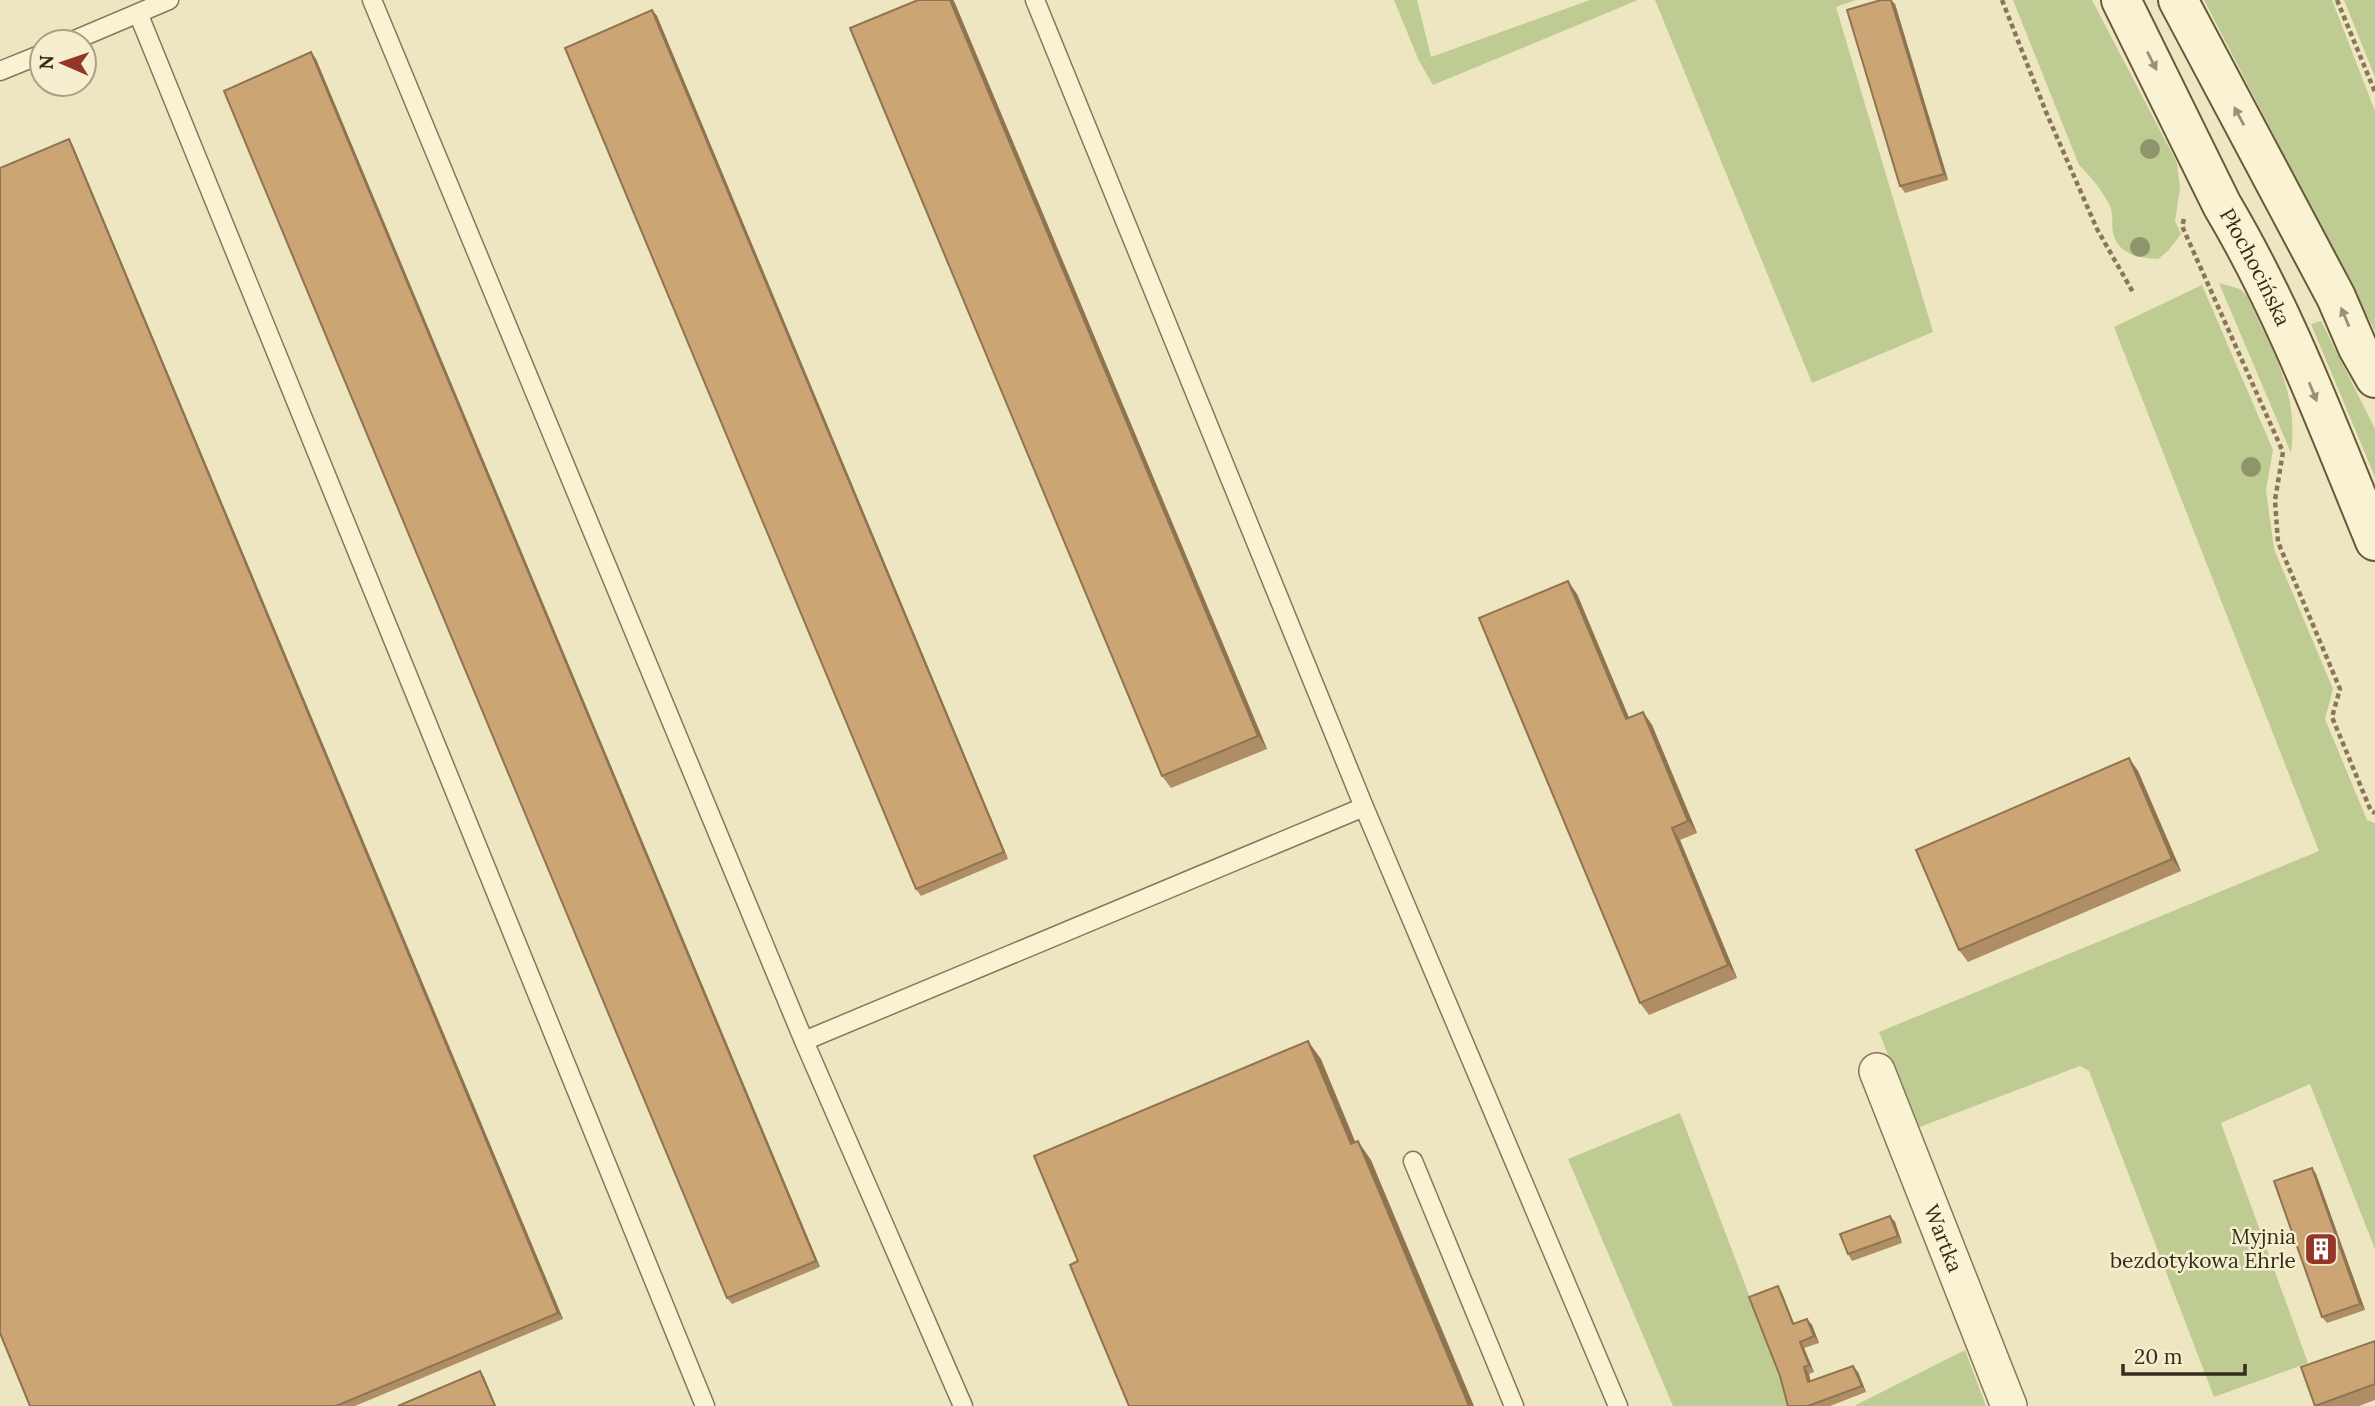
<svg xmlns="http://www.w3.org/2000/svg" width="2375" height="1406" font-family="Lora,serif">
  <style>
    .green { fill: #becc94 }
    .lines { fill: none; stroke-linecap: round; stroke-linejoin: round }
    .lane-casing { stroke: #877758; stroke-width: 21 }
    .street-casing { stroke: #877758; stroke-width: 38 }
    .secondary-casing { stroke: #69583b; stroke-width: 42 }
    .path { stroke: #877758; stroke-width: 4.5; stroke-dasharray: 5 3.5; stroke-linecap: butt }
    .lane { stroke: #f9f3d3; stroke-width: 18 }
    .street { stroke: #f9f3d3; stroke-width: 35 }
    .secondary { stroke: #f9f3d3; stroke-width: 38 }
    .tree { fill: #8e956a }
    .wall { fill: #af8e65 }
    .shaded-wall { fill: #8f7452 }
    .building { fill: #cca575; stroke: #8f7452; stroke-width: 2 }
    .oneway { fill: #989078 }
    .labels { text-anchor: middle; stroke-width: 5; stroke-linejoin: round; paint-order: stroke }
    .street-label { font-size: 21px; fill: #362c1c; stroke: #f5efcf }
    .poi-label { font-size: 21px; fill: #362c1c; stroke: #f5efcf; text-anchor: end }
  </style>
  <rect width="100%" height="100%" fill="#eee6c0"/>
  <!-- green -->
  <path class="green" d="M1394,0H1417L1431,57L1590,0H1638L1433,85L1419,61Z
    M1655,0H1856L1836,7L1933,332L1812,383Z
    M2013,0H2092L2177,163L2180,188L2175,221L2181,234L2168,251L2158,259C2140,258 2118,255 2113,233C2111,224 2114,215 2110,206C2102,190 2091,177 2079,165Z
    M2204,0H2332L2375,111V331Z
    M2344,0H2375V77Z
    M2219,283L2240,289L2247,296C2272,351 2299,390 2291,453Z
    M2202,285L2273,450L2266,490L2274,549L2333,689L2325,719L2367,820L2375,823V1249L2310,1084L2221,1123L2308,1363L2214,1397L2089,1071L2080,1066L1917,1128L1879,1032L2319,851L2114,327Z
    M2321,321L2375,429V477L2311,324Z
    M1680,1113L1791,1406H1673L1568,1159Z
    M1965,1350L1986,1406H1854Z"/>
  <g class="lines">
    <!-- lane casing -->
    <g class="lane-casing">
      <path id="lane" d="M372,0L804,1041L963,1406
        M1035,0L1364,807L1618,1406
        M138,13L705,1406
        M70,42L169,0
        M0,71L42,54
        M804,1041L1364,807
        M1413,1161L1514,1406"/>
    </g>
    <!-- street casing -->
    <g class="street-casing">
      <g id="street">
        <path id="s1" d="M1877,1071L2009,1406"/>
      </g>
    </g>
    <!-- secondary casing -->
    <g class="secondary-casing">
      <g id="secondary">
        <path id="s2" d="M2121,0L2222,205C2285,311 2328,427 2375,541"/>
        <path d="M2178,0L2336,297L2358,348L2375,378"/>
      </g>
    </g>
    <!-- path -->
    <path class="path" d="M2002,0L2046,112L2097,229L2134,294
      M2337,0L2375,92
      M2184,219L2182,226L2283,452L2275,500L2278,542L2340,689L2332,717L2371,811L2375,813"/>
    <!-- lane -->
    <use href="#lane" class="lane"/>
    <!-- street -->
    <use href="#street" class="street"/>
    <!-- secondary -->
    <use href="#secondary" class="secondary"/>
  </g>
  <!-- trees -->
  <g class="tree">
    <circle cx="2150" cy="149" r="10"/>
    <circle cx="2140" cy="247" r="10"/>
    <circle cx="2251" cy="467" r="10"/>
  </g>
  <!-- wall -->
  <path class="wall" d="M954,1L1267,749L1171,788L1162,776Z
    M1895,4L1948,180L1905,193L1900,186Z
    M652,10L657,16L1008,859L921,896L916,889Z
    M311,52L316,59L820,1267L732,1304L727,1298Z
    M69,139L73,146L563,1319L355,1406H30Z
    M1577,594L1629,718L1643,712L1652,725L1697,833L1680,840L1737,978L1649,1015L1640,1003Z
    M2129,758L2138,771L2181,871L1968,962L1959,950Z
    M2312,1168L2316,1174L2365,1310L2327,1323L2322,1317Z
    M1890,1216L1895,1222L1902,1243L1852,1261L1848,1254Z
    M1778,1286L1782,1293L1794,1324L1807,1319L1812,1325L1819,1343L1804,1348L1814,1372L1809,1374L1810,1381L1858,1372L1866,1392L1830,1406H1788Z
    M2375,1341V1400L2359,1406H2315Z"/>
  <!-- shaded-wall -->
  <path class="shaded-wall" d="M950,0H953L954,1L1267,749L1258,736Z
    M1891,0L1895,4L1948,180L1944,174Z
    M652,10L657,16L1008,859L1004,852Z
    M311,52L316,59L820,1267L816,1261Z
    M69,139L73,146L563,1319L558,1313Z
    M1568,581L1577,594L1635,732L1626,719Z
    M1643,712L1652,725L1697,833L1688,821Z
    M2129,758L2138,771L2181,871L2172,859Z
    M1672,828L1680,840L1737,978L1728,965Z
    M1308,1041L1321,1059L1364,1163L1351,1144Z
    M1358,1141L1371,1160L1474,1406H1469Z
    M2312,1168L2316,1174L2365,1310L2360,1304Z
    M1890,1216L1895,1222L1902,1243L1898,1236Z
    M1778,1286L1782,1293L1797,1331L1793,1324Z
    M1807,1319L1812,1325L1819,1343L1814,1336Z
    M1800,1342L1804,1348L1814,1372L1809,1365Z
    M1853,1366L1858,1372L1866,1392L1862,1386Z
    M1804,1367L1809,1374L1812,1388L1808,1382Z
    M480,1371L484,1377L496,1406H495Z"/>
  <!-- building -->
  <path class="building" d="M918,0H950L1258,736L1162,776L850,28Z
    M1881,0H1891L1944,174L1900,186L1847,10Z
    M652,10L1004,852L916,889L565,48Z
    M311,52L816,1261L727,1298L224,91Z
    M69,139L558,1313L336,1406H30L0,1333V168Z
    M1568,581L1626,719L1643,712L1688,821L1672,828L1728,965L1640,1003L1479,618Z
    M2129,758L2172,859L1959,950L1916,850Z
    M1308,1041L1351,1144L1358,1141L1469,1406H1129L1070,1265L1078,1261L1034,1156Z
    M2312,1168L2360,1304L2322,1317L2274,1181Z
    M1890,1216L1898,1236L1848,1254L1840,1234Z
    M1778,1286L1793,1324L1807,1319L1814,1336L1800,1342L1809,1365L1804,1367L1808,1382L1853,1366L1862,1386L1808,1406H1788L1780,1376L1749,1297Z
    M2375,1341V1384L2315,1406L2301,1367Z
    M480,1371L495,1406H398Z"/>
  <!-- one-way arrows -->
  <defs><path id="oneway-solid" d="M-6-.8H1V-3.2L6.5 0L1 3.2V.8H-6Z" transform="scale(1.75)"/></defs>
  <g class="oneway">
    <use href="#oneway-solid" transform="translate(2152 61) rotate(63)"/>
    <use href="#oneway-solid" transform="translate(2239 116) rotate(-118)"/>
    <use href="#oneway-solid" transform="translate(2345 317) rotate(-113)"/>
    <use href="#oneway-solid" transform="translate(2313 392) rotate(68)"/>
  </g>
  <!-- icons -->
  <defs>
    <g id="building-square" transform="scale(1.75)"><rect x="-9" y="-9" width="18" height="18" rx="4" fill="#963628" stroke="#f5efcf"/><path d="M-4-6H4V6H1V3H-1V6H-4ZM-2.5-4.3h1.7v1.8h-1.7ZM.8-4.3h1.7v1.8H.8ZM-2.5-1h1.7V.8h-1.7ZM.8-1h1.7V.8H.8Z" fill="#fff"/></g>
  </defs>
  <g fill-rule="evenodd">
    <use href="#building-square" x="2321" y="1249"/>
  </g>
  <g class="labels">
    <!-- street labels -->
    <g class="street-label">
      <text dy="7" stroke="none"><textPath href="#s2" startOffset="299">Płochocińska</textPath></text>
      <text dy="7" stroke="none"><textPath href="#s1" startOffset="180">Wartka</textPath></text>
    </g>
    <!-- poi labels -->
    <g class="poi-label">
      <text x="2296" y="1244">Myjnia<tspan x="2296" dy="24">bezdotykowa Ehrle</tspan></text>
    </g>
  </g>
  <!-- north arrow -->
  <g transform="translate(63 63) rotate(272)"><circle r="33" fill="#f5efcf" stroke="#a9a187" stroke-width="2"/>
  <path d="M0-5L12 26L0 18L-12 26Z" fill="#963628"/>
  <text y="-10" font-size="19" font-weight="bold" text-anchor="middle" fill="#362c1c">N</text>
  </g>
  <!-- scale -->
  <path d="M2123 1364v10h122v-10" fill="none" stroke="#362c1c" stroke-width="3.5"/>
  <text x="2134" y="1364" font-size="21" fill="#362c1c" stroke="#f5efcf" stroke-width="5" paint-order="stroke">20 m</text>
</svg>
